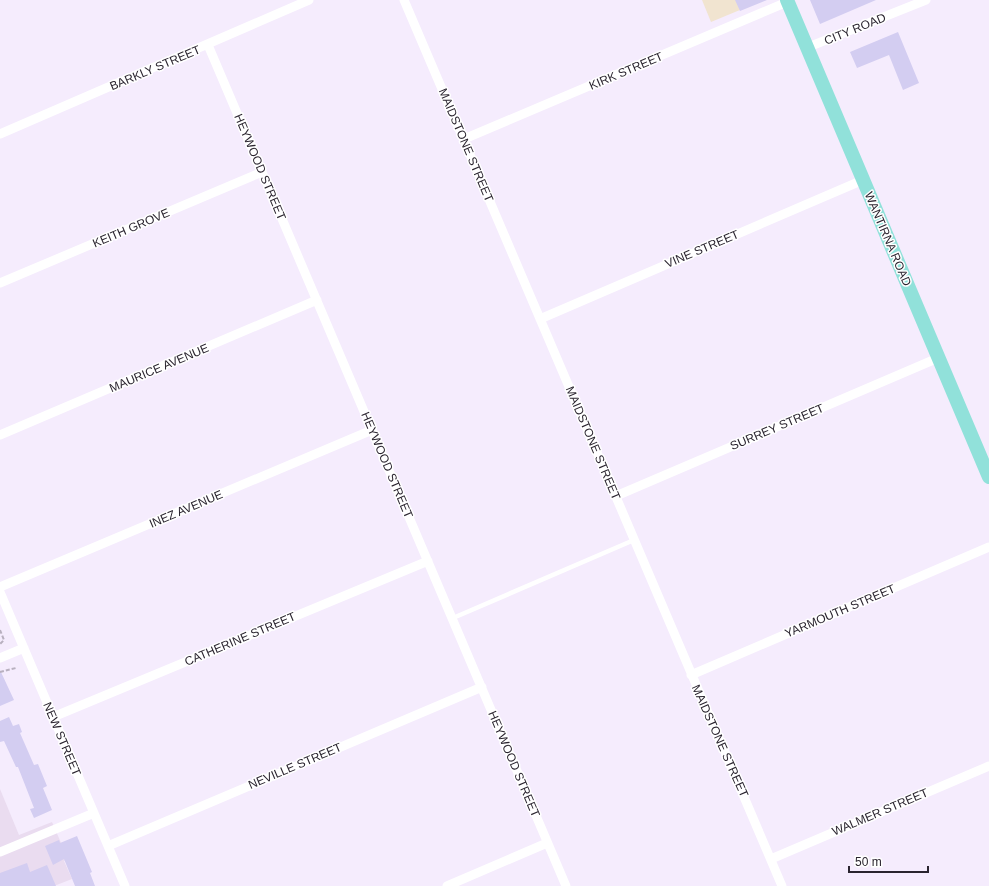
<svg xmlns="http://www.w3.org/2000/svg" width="989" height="886" font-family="Arial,sans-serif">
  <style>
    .commercial { fill: #f1e4d0 }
    .industrial { fill: #eadcf0 }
    .building { fill: #d3cdf1 }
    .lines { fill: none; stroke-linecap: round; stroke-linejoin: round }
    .path { stroke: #b8b0bf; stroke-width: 2; stroke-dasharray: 4 2; stroke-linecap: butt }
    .service { stroke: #fff; stroke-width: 4.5 }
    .minor { stroke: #fff; stroke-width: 9 }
    .primary { stroke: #91e1da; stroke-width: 14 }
    .labels { text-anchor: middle; stroke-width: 3; stroke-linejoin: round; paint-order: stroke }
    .street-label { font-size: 12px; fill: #2a242f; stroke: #fff }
  </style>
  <rect width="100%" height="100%" fill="#f5ecfd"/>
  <!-- commercial -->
  <path class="commercial" d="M702,0H764L711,22Z"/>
  <!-- industrial -->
  <path class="industrial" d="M0,789L19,835L52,822L68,859L64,861L72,879L54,886H0Z"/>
  <!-- building -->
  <path class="building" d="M735,0H767L740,11Z
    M810,0H876L820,24Z
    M898,32L919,83L903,90L889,55L857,68L850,52Z
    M0,670L14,700L0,706Z
    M9,717L13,726L19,724L22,732L20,733L34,765L38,764L47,786L43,788L52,810L34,818L30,809L34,808L18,767H16L4,741L0,742V721Z
    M77,836L92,872L90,873L95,886H75L64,859L53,865L45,846L59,840L60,843Z
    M27,863L30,872L47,865L56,886H0V873Z"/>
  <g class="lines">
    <!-- path -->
    <path class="path" d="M0,630L4,640L0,644
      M0,672L16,668"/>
    <!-- service -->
    <path class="service" d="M453,618L634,540"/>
    <!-- minor -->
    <path class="minor" d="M404,0L782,886
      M208,45L566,886
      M806,48L926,0
      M0,134L309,0
      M464,139L787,2
      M0,283L262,172
      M540,319L863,180
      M0,435L317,300
      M616,496L938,358
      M0,587L372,430
      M0,592L125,886
      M0,658L24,648
      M691,675L989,547
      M53,717L428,561
      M108,846L482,687
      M0,852L94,813
      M771,859L989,766
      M447,886L547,843"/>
    <!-- primary -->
    <path class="primary" d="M787,0L989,477"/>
  </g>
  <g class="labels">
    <!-- street labels -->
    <g class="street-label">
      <text transform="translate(855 29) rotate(-22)" y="4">CITY ROAD</text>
      <text transform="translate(155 68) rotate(-23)" y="4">BARKLY STREET</text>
      <text transform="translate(626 71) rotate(-23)" y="4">KIRK STREET</text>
      <text transform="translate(466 145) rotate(67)" y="4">MAIDSTONE STREET</text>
      <text transform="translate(260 167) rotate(67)" y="4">HEYWOOD STREET</text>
      <text transform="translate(131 228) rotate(-23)" y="4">KEITH GROVE</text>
      <text transform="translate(888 239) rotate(67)" y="4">WANTIRNA ROAD</text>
      <text transform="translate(702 249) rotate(-23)" y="4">VINE STREET</text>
      <text transform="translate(159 368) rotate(-23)" y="4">MAURICE AVENUE</text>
      <text transform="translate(777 427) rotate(-23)" y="4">SURREY STREET</text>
      <text transform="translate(593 443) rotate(67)" y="4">MAIDSTONE STREET</text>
      <text transform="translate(387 465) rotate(67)" y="4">HEYWOOD STREET</text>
      <text transform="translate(186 509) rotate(-23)" y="4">INEZ AVENUE</text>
      <text transform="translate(840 611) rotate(-23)" y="4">YARMOUTH STREET</text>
      <text transform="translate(240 639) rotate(-23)" y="4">CATHERINE STREET</text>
      <text transform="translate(62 739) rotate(67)" y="4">NEW STREET</text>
      <text transform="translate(720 741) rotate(66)" y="4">MAIDSTONE STREET</text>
      <text transform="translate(514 764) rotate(67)" y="4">HEYWOOD STREET</text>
      <text transform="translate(295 766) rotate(-23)" y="4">NEVILLE STREET</text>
      <text transform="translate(880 812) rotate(-23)" y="4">WALMER STREET</text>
    </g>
  </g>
  <!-- scale -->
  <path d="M849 866v6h79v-6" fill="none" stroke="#2a242f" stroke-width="2"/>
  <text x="855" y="866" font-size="12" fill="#2a242f" stroke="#ffffff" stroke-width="3" paint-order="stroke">50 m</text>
</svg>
